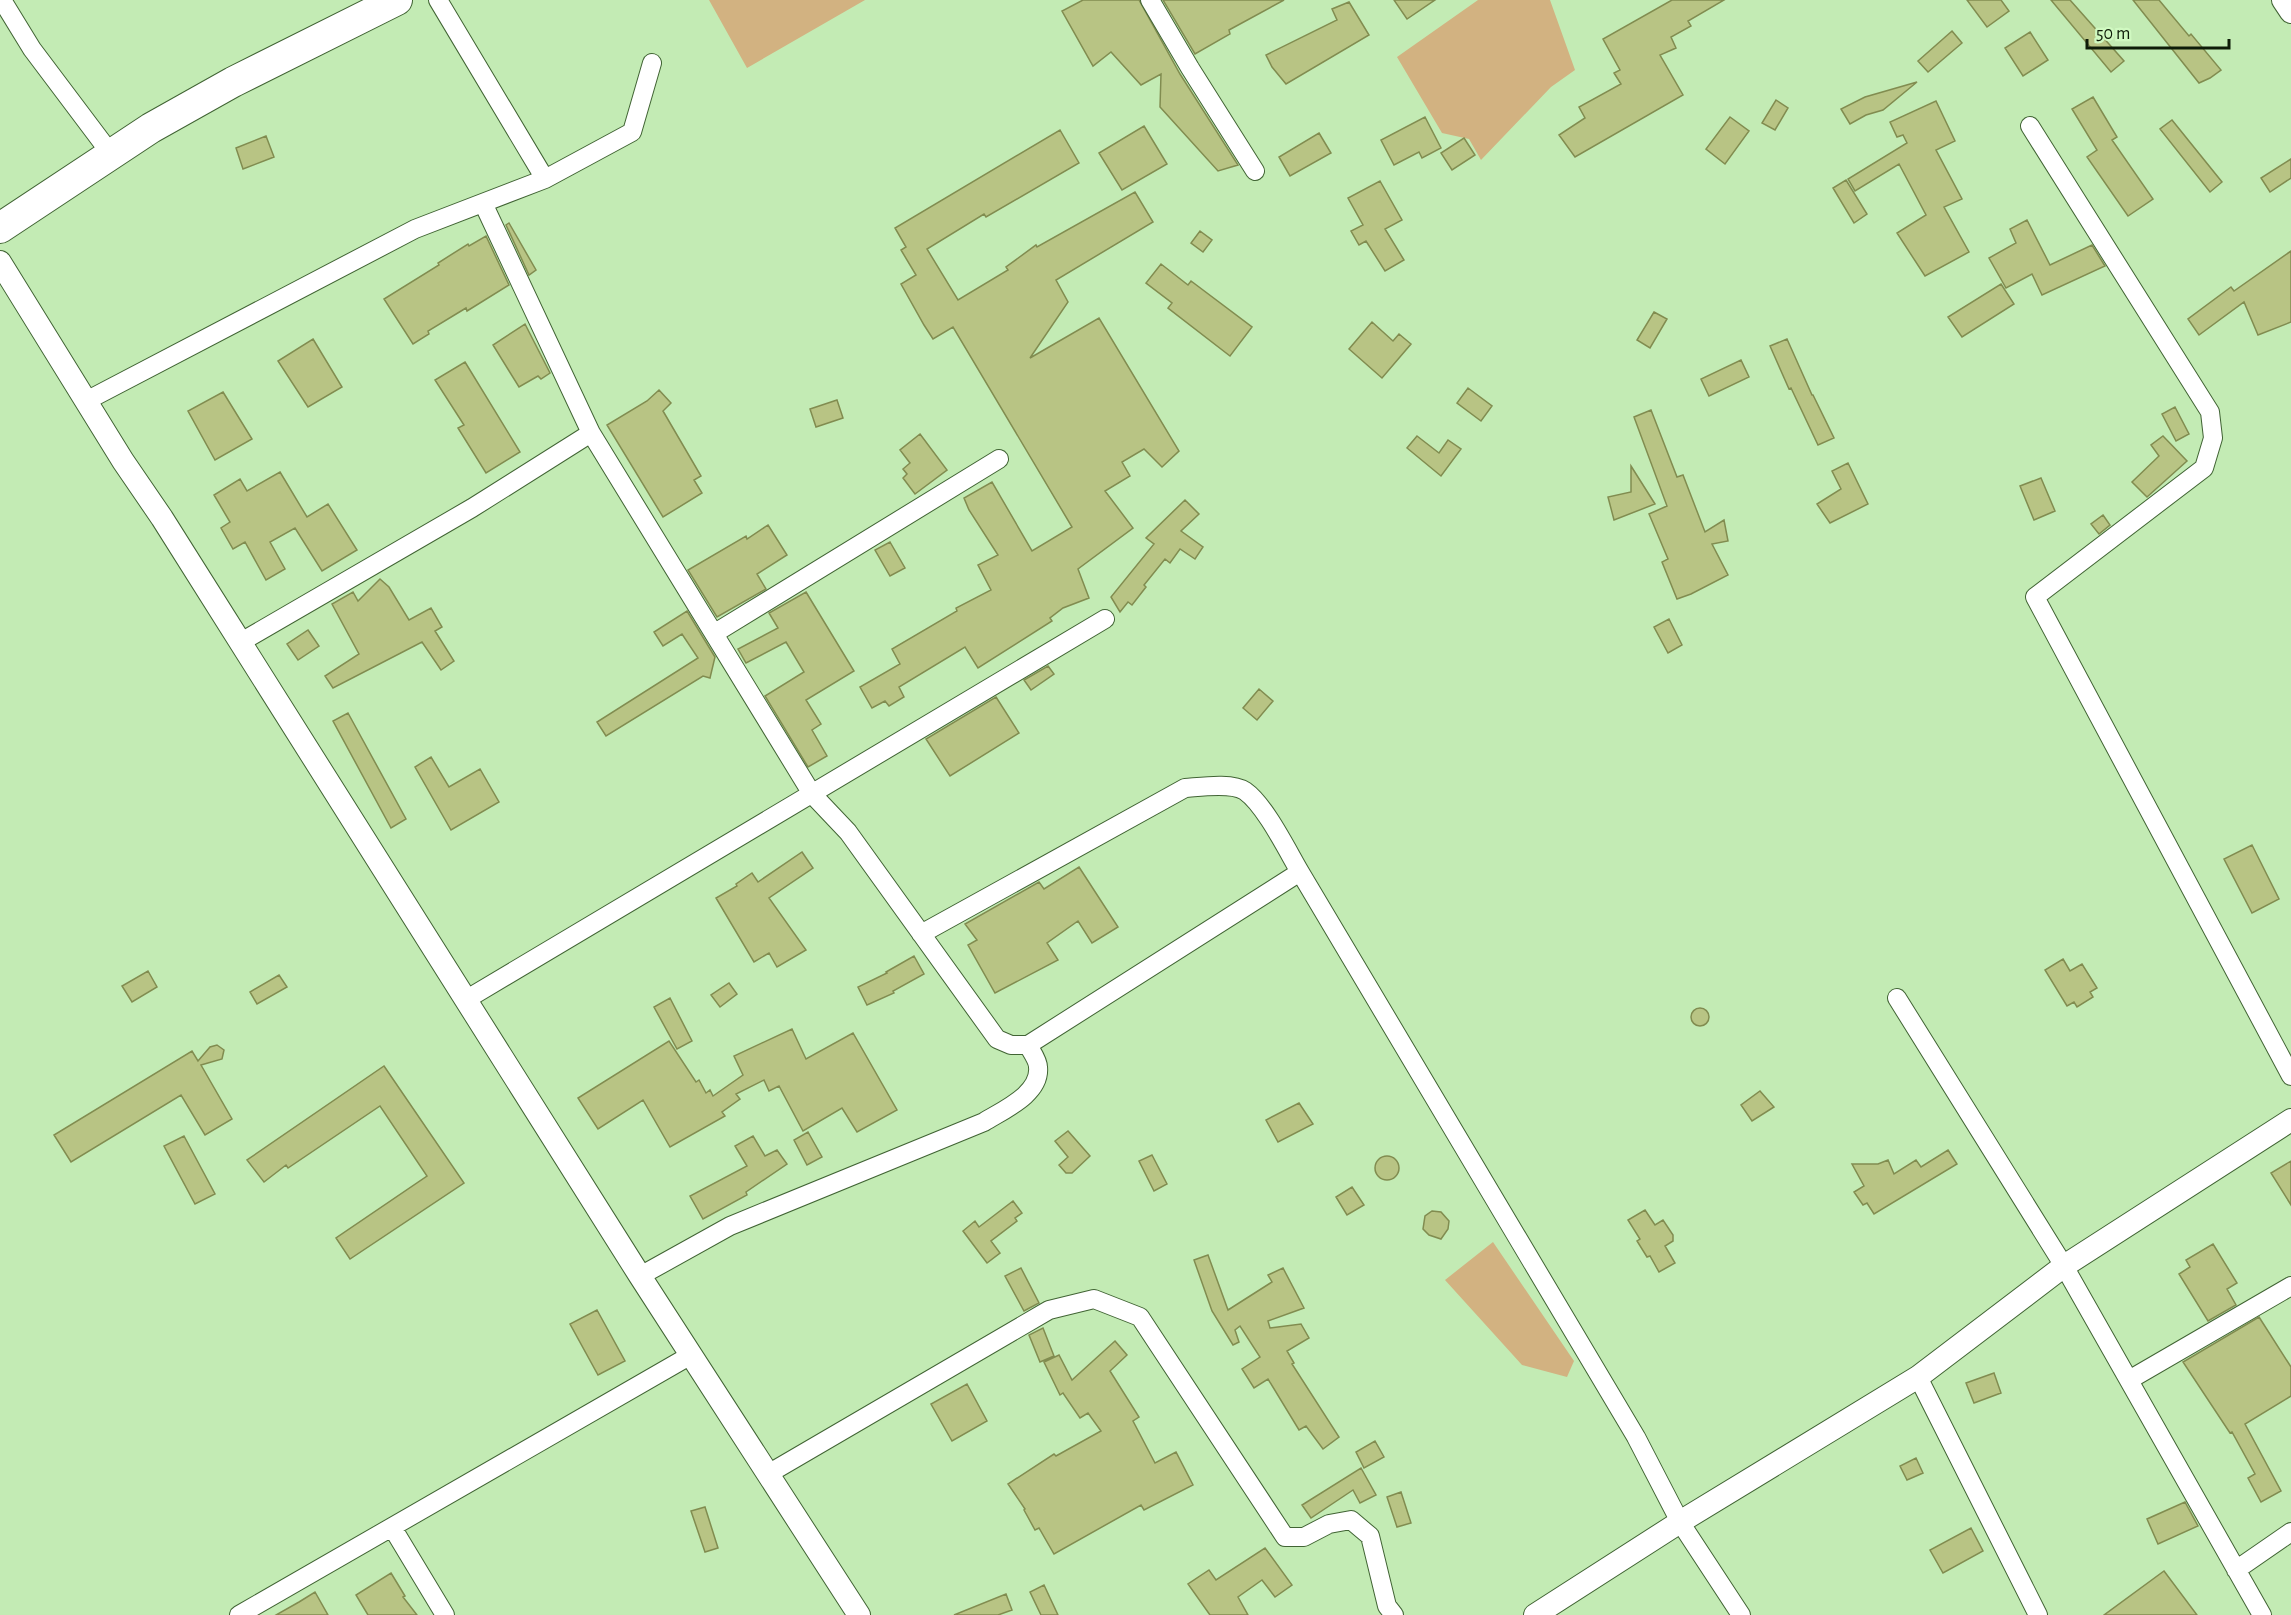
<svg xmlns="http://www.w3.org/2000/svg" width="2291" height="1615" font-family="'Alegreya Sans',sans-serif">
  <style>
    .green { fill: #d2b281 }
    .building { fill: #b8c484; stroke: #818c50; stroke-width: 1.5 }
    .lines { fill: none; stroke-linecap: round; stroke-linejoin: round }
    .minor-casing { stroke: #416434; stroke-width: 20 }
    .tertiary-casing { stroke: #416434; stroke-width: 24 }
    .trunk-casing { stroke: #416434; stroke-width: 32 }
    .minor { stroke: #fff; stroke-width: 18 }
    .tertiary { stroke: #fff; stroke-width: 22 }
    .trunk { stroke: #fff; stroke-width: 30 }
  </style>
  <rect width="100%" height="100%" fill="#c3ebb4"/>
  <!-- green -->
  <path class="green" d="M709,0H865L747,68Z
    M1478,0H1550L1575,70L1551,87L1481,160L1469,139L1442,133L1397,57Z
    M1493,1242L1574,1361L1567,1377L1522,1365L1445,1280Z"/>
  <!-- building -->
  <path class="building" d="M1083,0H1139L1180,74L1238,165L1218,171L1160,107L1161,74L1141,85L1111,52L1093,66L1062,11Z
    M1163,0H1284L1229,30L1230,34L1195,54Z
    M1394,0H1435L1407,19Z
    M1672,0H1724L1688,21L1691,26L1671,37L1676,48L1660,55L1683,95L1575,157L1559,135L1585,118L1579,107L1621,84L1614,73L1620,70L1603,39Z
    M1967,0H2001L2009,11L1987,27Z
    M2051,0H2070L2124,61L2111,72Z
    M2133,0H2159L2189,36L2191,34L2221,70L2210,78L2199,83Z
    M1349,2L1369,35L1286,84L1272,67L1266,55L1337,20L1332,9Z
    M1952,31L1962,43L1928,72L1918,61Z
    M2030,32L2048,60L2023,76L2005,48Z
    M1917,82L1883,110L1866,115L1850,124L1841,109L1865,97Z
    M2093,97L2117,137L2112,140L2153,199L2128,216L2087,157L2097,150L2072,109Z
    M1776,100L1788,108L1775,130L1762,123Z
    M1936,101L1955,141L1936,150L1962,199L1944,207L1969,252L1925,276L1897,233L1926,215L1899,164L1855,191L1848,179L1907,143L1903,135L1897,137L1890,122Z
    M1425,117L1441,148L1422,158L1419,152L1394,165L1381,140Z
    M1730,117L1749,131L1725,164L1706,149Z
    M2172,120L2222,182L2210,192L2160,129Z
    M1144,126L1167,164L1122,190L1099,153Z
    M1060,130L1079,163L986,217L984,214L927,249L958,300L1008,270L1006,267L1036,245L1037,247L1135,192L1153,222L1056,280L1068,302L1030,358L1099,318L1179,451L1162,467L1144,449L1122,462L1130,476L1105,491L1133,528L1078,569L1089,598L1063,608L1050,618L1052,621L978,668L965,647L899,687L904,697L889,706L885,701L872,708L860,687L900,664L892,649L957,611L956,608L991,590L978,565L998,555L969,510L964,498L992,482L1032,551L1072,527L953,327L933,339L924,325L901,284L916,275L901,250L906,247L895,228Z
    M1319,133L1331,153L1290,176L1279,157Z
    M266,136L274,157L243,169L236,148Z
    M1464,138L1475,155L1452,170L1441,153Z
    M2291,159V178L2270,192L2261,178Z
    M1846,180L1867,214L1854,223L1833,188Z
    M1380,181L1402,220L1385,229L1404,260L1385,271L1366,241L1359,245L1351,231L1363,225L1348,198Z
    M2027,220L2050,265L2092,245L2105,266L2042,295L2032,274L2006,288L1989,258L2016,243L2010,229Z
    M509,223L536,270L529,275L506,225Z
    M1200,231L1212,240L1203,252L1191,243Z
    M486,236L509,285L467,311L466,308L428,331L429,334L413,344L384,299L439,265L438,263L468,244L469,246Z
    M2291,251V322L2258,335L2244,302L2199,335L2188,319L2231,287L2234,291Z
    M1161,264L1188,285L1191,281L1252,327L1230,356L1168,308L1172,303L1146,283Z
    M2001,284L2014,304L1962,337L1948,317Z
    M1654,312L1667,319L1650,348L1637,340Z
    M1372,322L1393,341L1399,334L1411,344L1382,378L1349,349Z
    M525,324L550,373L541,379L538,376L519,387L493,345Z
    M313,339L342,387L308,407L278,361Z
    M1787,339L1812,395H1813L1834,438L1818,445L1791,388L1789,389L1770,346Z
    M1741,360L1749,377L1709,396L1701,379Z
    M465,362L520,452L486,473L458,428L464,425L435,380Z
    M1468,388L1492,406L1481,421L1457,403Z
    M659,390L671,403L663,411L701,476L694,480L702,493L663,517L607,425L647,401Z
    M223,392L252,439L215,460L188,411Z
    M837,400L843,418L816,427L810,409Z
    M2175,407L2189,434L2176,441L2162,414Z
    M1651,410L1677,477L1683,475L1705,532L1724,520L1728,541L1712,544L1728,575L1691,594L1677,599L1662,562L1668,559L1649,514L1667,506L1634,417Z
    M920,434L947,470L915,494L903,478L907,474L903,469L910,463L900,450Z
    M1417,436L1439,453L1448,440L1461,449L1441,476L1407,448Z
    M2163,436L2187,461L2147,497L2132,482L2159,456L2151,445Z
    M1848,463L1868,504L1830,523L1817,504L1841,489L1832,471Z
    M1631,466L1655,504L1614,520L1608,497L1631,492Z
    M280,472L307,517L328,504L357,550L322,571L295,528L270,542L285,569L266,580L245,542L233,549L221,528L230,522L214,495L240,479L247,491Z
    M2041,478L2055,511L2034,520L2020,486Z
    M1185,500L1199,514L1181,531L1203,547L1195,559L1180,549L1170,563L1165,559L1144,585L1146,587L1132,605L1128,602L1120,612L1111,597L1154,544L1146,538Z
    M2103,515L2110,525L2099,534L2091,524Z
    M768,525L787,555L757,574L766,589L717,617L688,570L746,536L747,539Z
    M890,542L905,568L890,576L875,550Z
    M380,579L389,587L409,620L431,608L442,627L435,631L454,661L441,670L422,642L333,688L325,676L359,654L332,604L353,592L358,601Z
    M806,592L854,671L806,700L821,724L812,730L827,756L808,767L765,696L804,672L786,642L746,663L738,649L778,628L769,613Z
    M687,611L715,657L710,678L703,676L606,736L597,722L698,658L682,634L663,646L654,632Z
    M1669,619L1682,645L1668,653L1654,627Z
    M308,630L319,646L298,660L287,644Z
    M1048,666L1054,674L1031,690L1024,680Z
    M1259,689L1273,701L1257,720L1243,708Z
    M996,697L1019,733L950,776L926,739Z
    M348,713L406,819L391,828L333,721Z
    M431,757L449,787L480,769L499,802L451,830L415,767Z
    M2252,845L2279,899L2252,913L2224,859Z
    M802,852L813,868L769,898L806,950L777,967L769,953L754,962L716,898L737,886L736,884L752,873L758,882Z
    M1079,867L1118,927L1092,943L1078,921L1047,943L1058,960L995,993L968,945L977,940L965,924L1039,882L1044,889Z
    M914,956L924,974L893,991L894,993L867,1005L858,987L887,973L886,972Z
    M2063,959L2070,971L2082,964L2097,988L2090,992L2093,997L2077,1007L2074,1002L2067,1006L2045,970Z
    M148,971L157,987L132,1002L122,986Z
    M279,975L287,987L257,1004L250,992Z
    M729,983L737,994L720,1007L711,995Z
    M670,998L692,1041L677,1049L654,1007Z
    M1691 1017a9 9 0 1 1 18 0a9 9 0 1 1-18 0Z
    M792,1029L806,1059L853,1033L897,1110L857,1132L842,1108L803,1131L779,1086L769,1091L764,1080L736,1094L740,1099L722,1112L725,1116L670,1147L643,1100L598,1129L578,1098L669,1041L696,1082L699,1080L706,1093L710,1090L713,1096L743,1075L734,1056Z
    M217,1045L224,1050L222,1059L201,1065L232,1119L205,1135L181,1095L71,1162L54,1135L192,1051L198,1061L210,1047Z
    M384,1066L464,1183L350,1259L336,1238L427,1176L380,1106L288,1168L286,1165L264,1182L247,1160Z
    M1760,1091L1774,1107L1752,1121L1741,1105Z
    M1299,1103L1313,1124L1278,1142L1266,1120Z
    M1068,1131L1090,1156L1072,1173H1066L1059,1165L1068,1157L1055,1141Z
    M808,1132L822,1157L807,1165L794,1140Z
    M184,1136L215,1194L195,1204L164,1146Z
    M753,1136L765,1156L777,1150L787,1164L746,1192L747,1195L703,1219L690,1196L747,1166L735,1146Z
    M1948,1150L1957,1164L1874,1214L1867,1203L1863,1205L1854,1192L1864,1186L1852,1164H1878L1888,1160L1894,1174L1916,1160L1921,1167Z
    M1152,1155L1167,1184L1154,1191L1139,1161Z
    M1375 1168a12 12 0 1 1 24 0a12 12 0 1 1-24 0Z
    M2291,1161V1205L2271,1173Z
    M1352,1187L1364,1205L1347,1215L1336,1197Z
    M1013,1201L1022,1213L1015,1218L1017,1221L991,1241L1000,1253L987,1263L963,1231L975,1221L979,1227Z
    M1645,1210L1655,1225L1663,1220L1673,1235V1241L1665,1246L1675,1263L1659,1272L1650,1256L1647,1257L1637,1241L1640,1239L1628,1220Z
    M1432,1211L1441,1212L1449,1221L1448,1229L1441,1239L1429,1235L1423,1229L1425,1216Z
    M2213,1244L2237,1283L2227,1289L2236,1305L2208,1321L2179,1274L2190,1267L2186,1260Z
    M1208,1255L1228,1310L1272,1282L1268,1275L1283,1268L1304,1308L1268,1321L1270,1328L1301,1324L1309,1338L1287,1351L1294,1363L1292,1364L1339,1437L1323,1449L1306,1426L1299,1430L1268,1379L1254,1388L1242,1369L1260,1357L1240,1326L1235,1330L1239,1342L1233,1345L1212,1311L1194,1260Z
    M1021,1268L1039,1303L1024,1311L1005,1276Z
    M597,1310L625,1361L598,1375L570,1324Z
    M2259,1317L2291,1367V1396L2245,1424L2281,1491L2261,1502L2248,1478L2255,1474L2232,1432L2230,1433L2183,1362Z
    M1043,1328L1054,1356L1040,1362L1029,1335Z
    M1115,1341L1127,1355L1110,1371L1139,1417L1133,1421L1155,1463L1176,1452L1193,1485L1144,1510L1141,1505L1054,1554L1039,1528L1035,1530L1024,1510L1025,1509L1008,1484L1054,1454L1056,1456L1101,1431L1088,1413L1080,1418L1063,1393L1060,1395L1044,1362L1059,1355L1072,1380Z
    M1994,1373L2001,1393L1974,1403L1966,1383Z
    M967,1384L987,1421L952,1441L931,1404Z
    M1375,1441L1384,1457L1364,1468L1356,1452Z
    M1916,1458L1923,1473L1907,1480L1900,1466Z
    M1361,1468L1376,1495L1360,1503L1353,1490L1311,1518L1302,1505Z
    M1401,1492L1411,1523L1397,1527L1387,1497Z
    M2185,1502L2198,1526L2158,1544L2147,1519Z
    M705,1507L718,1548L705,1552L691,1511Z
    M1971,1528L1983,1551L1943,1573L1930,1550Z
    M1265,1548L1292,1585L1275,1597L1262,1580L1238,1597L1248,1615H1210L1188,1584L1209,1570L1216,1580Z
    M2164,1571L2197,1615H2104Z
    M391,1573L405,1596L403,1597L417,1615H368L356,1595Z
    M1044,1585L1058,1615H1041L1030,1592Z
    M315,1592L328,1615H276L299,1602Z
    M1006,1594L1012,1610L998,1615H954Z"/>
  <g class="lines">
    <!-- minor casing -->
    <g class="minor-casing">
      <path id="minor" d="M2,0L32,49L111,154
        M438,0L545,179
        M1150,0L1190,68L1255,171
        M2030,126L2210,412L2213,438L2204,468L2035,597L2291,1076
        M86,401L415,229L545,179L632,132L652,63
        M591,433L812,794L848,832L997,1039L1011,1045H1028C1031,1051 1038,1060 1038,1067C1041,1094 1003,1110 984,1122L730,1226L640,1276
        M715,633L999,459
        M241,642L472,508L591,433L483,203
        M921,934L1185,788C1200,787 1232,782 1245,791C1265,805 1287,850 1300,872L1636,1437L1680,1522L1741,1615
        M1897,998L2064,1266L2262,1615
        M467,999L1105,619
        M1028,1045L1300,872
        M1918,1377L2038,1615
        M2129,1380L2291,1286
        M768,1474L1049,1310L1094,1299L1140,1317L1285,1537H1304L1329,1524L1351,1520L1370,1536L1387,1606L1394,1615
        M392,1527L445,1615
        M2236,1570L2291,1532
        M239,1615L691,1355"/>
    </g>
    <!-- tertiary casing -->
    <g class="tertiary-casing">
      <path id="tertiary" d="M2283,0L2291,12
        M0,262L123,461L162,518L640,1276L859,1615
        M1535,1615L1680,1522L1918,1377L2064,1266L2291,1120"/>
    </g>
    <!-- trunk casing -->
    <g class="trunk-casing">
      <path id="trunk" d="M0,228L151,128L233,82L397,0"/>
    </g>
    <!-- minor -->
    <use href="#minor" class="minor"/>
    <!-- tertiary -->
    <use href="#tertiary" class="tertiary"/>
    <!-- trunk -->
    <use href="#trunk" class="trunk"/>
  </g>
  <!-- scale -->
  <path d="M2087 39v9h142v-9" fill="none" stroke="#0e1c08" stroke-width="3"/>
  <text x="2096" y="39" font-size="18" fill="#0e1c08" stroke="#d0f9c1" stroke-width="4.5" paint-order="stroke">50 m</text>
</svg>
